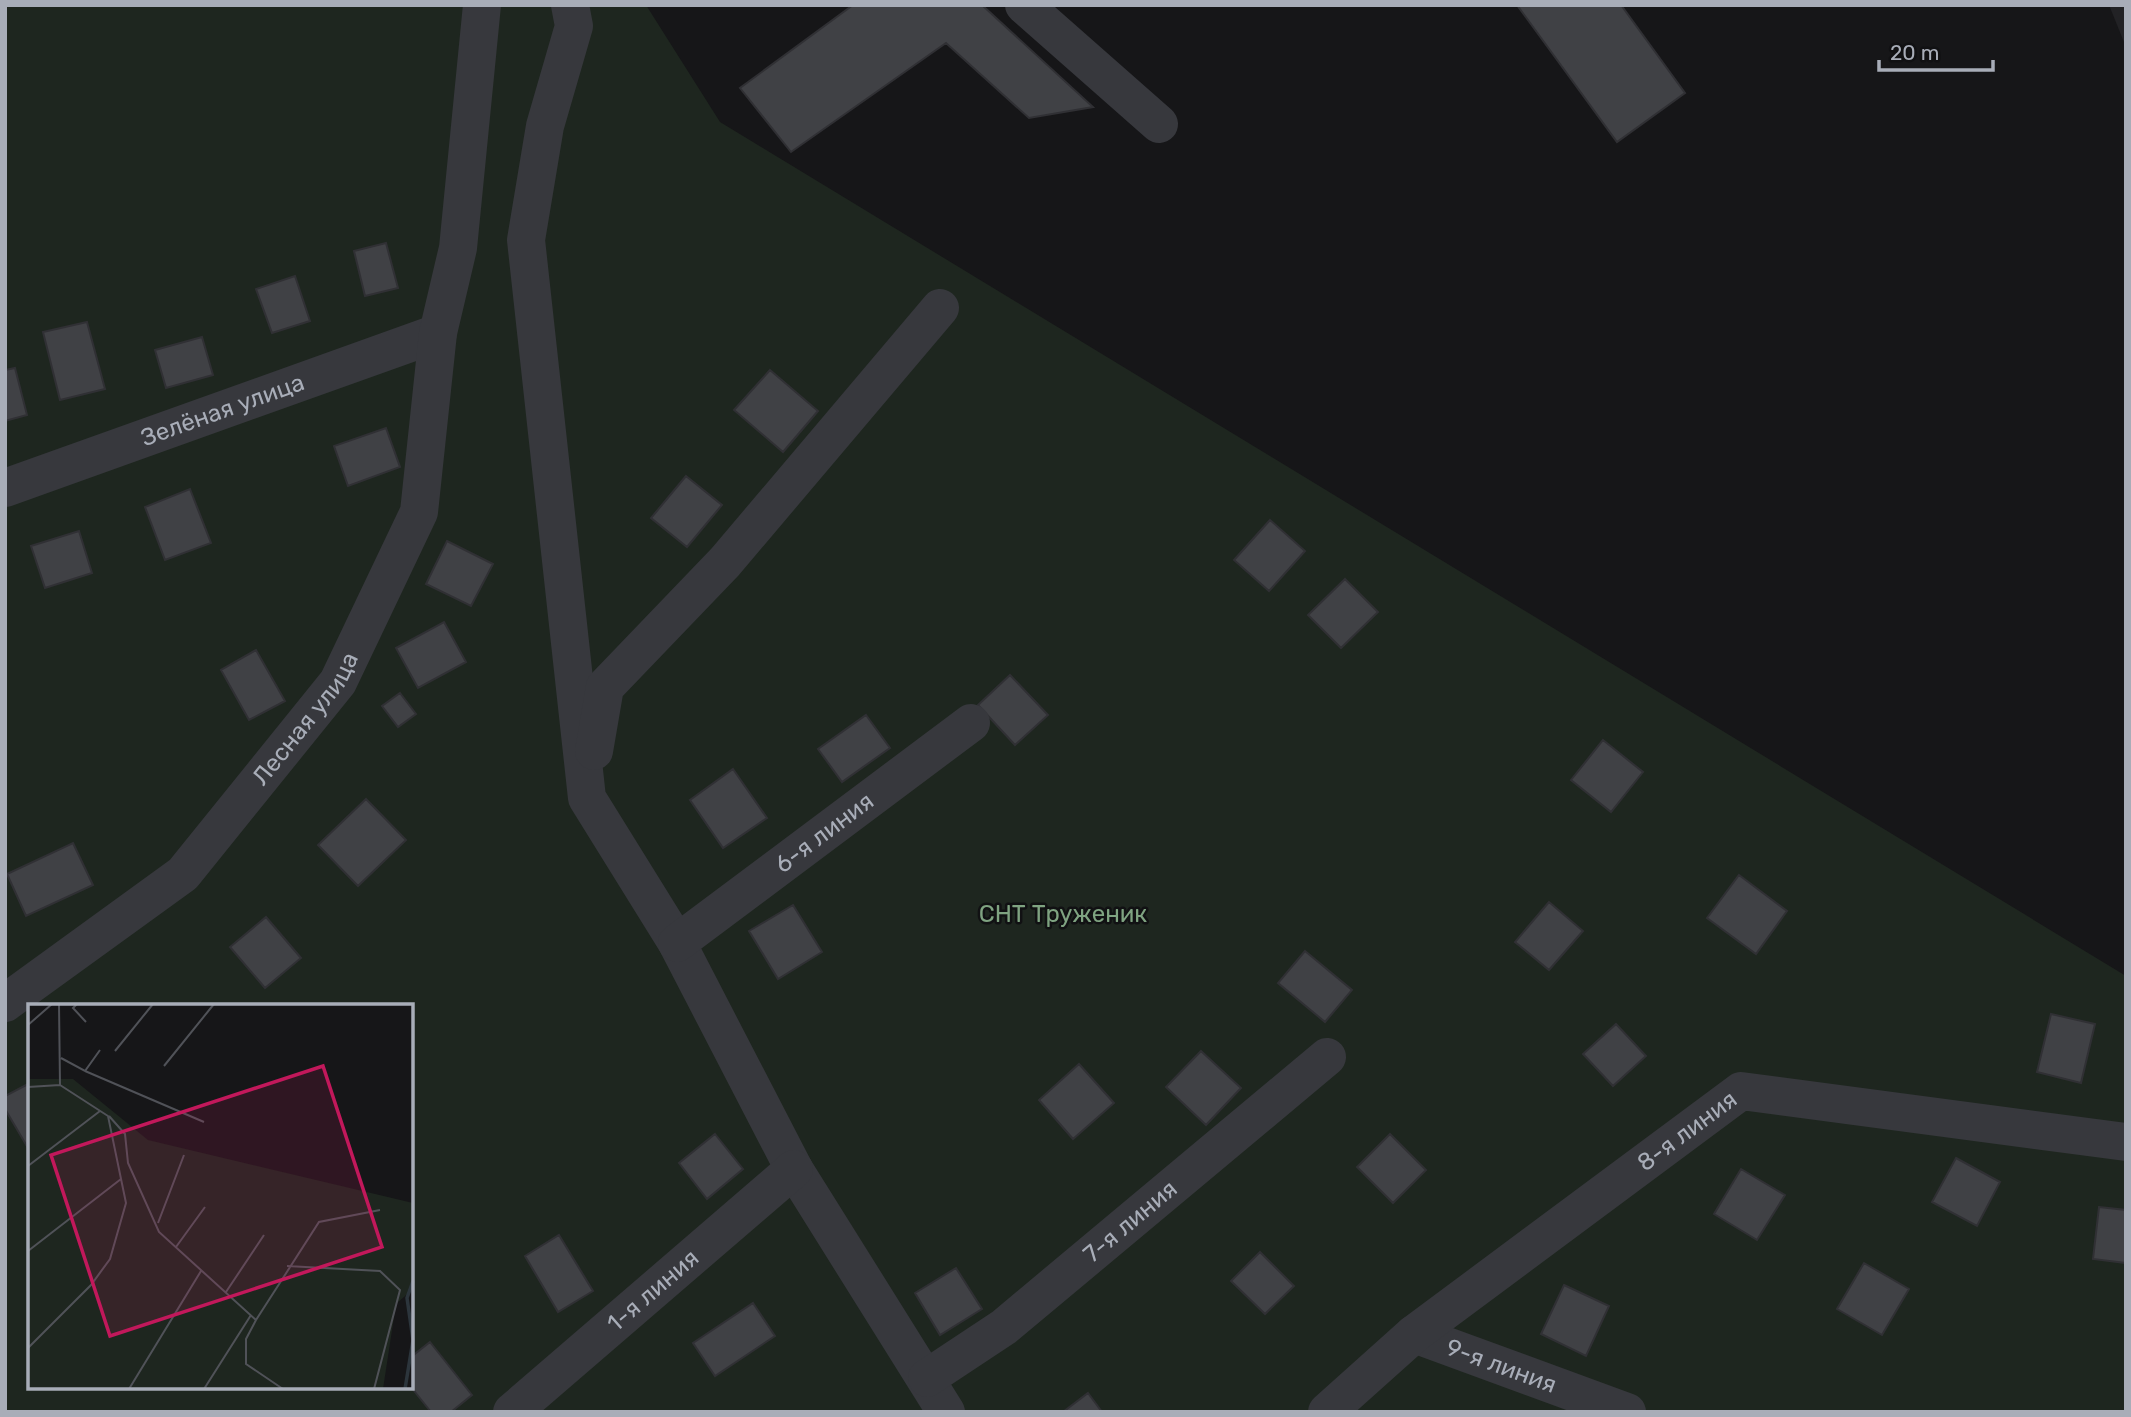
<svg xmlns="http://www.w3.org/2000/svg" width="2131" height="1417" font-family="Rubik,sans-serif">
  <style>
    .built { fill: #222225 }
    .green { fill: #1e261f; fill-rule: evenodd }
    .building { fill: #404145; stroke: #303034; stroke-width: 2 }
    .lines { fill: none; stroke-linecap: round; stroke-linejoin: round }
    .minor { stroke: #37383d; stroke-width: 38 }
    .labels { text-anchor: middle; stroke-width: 5; stroke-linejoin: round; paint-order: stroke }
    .street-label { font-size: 24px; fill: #a8adb8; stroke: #111113 }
    .park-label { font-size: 24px; fill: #7fa381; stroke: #111113 }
    .inset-river { fill: none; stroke: #2c353c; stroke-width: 3.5 }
    .inset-road { fill: none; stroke: #505258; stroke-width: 2 }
    .view { fill: #c2185b; fill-opacity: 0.15; stroke: #c2185b; stroke-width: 3.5 }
    .inset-edge { fill: none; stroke: #a8adb8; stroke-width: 3.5 }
  </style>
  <rect width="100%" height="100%" fill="#161618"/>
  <!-- built -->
  <path class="built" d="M2109,5H2126V47Z"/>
  <!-- green -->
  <path class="green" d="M5,5H646L720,122L2126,976V1412H5ZM30,1006H411V1387H30Z"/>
  <!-- building -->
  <path class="building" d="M853,5H982L1093,107L1029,118L946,43L791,152L740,88Z
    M1517,5H1621L1685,93L1617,142Z
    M386,243L398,288L365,296L354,251Z
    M295,276L310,321L272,333L256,289Z
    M87,322L105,389L60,400L43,332Z
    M202,337L213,375L166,388L155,350Z
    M15,368L27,415L5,421V370Z
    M770,370L818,411L783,452L734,410Z
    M386,428L400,467L348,486L334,446Z
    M686,476L722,505L687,547L651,518Z
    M190,489L211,543L165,560L145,507Z
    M1270,520L1305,551L1269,591L1234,560Z
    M79,531L92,573L45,588L31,546Z
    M447,541L493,564L471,606L426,584Z
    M1345,579L1378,612L1341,648L1308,615Z
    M444,622L466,662L418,688L396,648Z
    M256,650L285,701L249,720L221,670Z
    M1010,675L1048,715L1015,745L978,705Z
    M400,693L416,714L398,727L382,706Z
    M866,715L890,748L842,782L818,749Z
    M1603,740L1643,772L1611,812L1571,780Z
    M733,769L767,818L723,848L690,800Z
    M366,799L406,840L358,886L318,845Z
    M73,843L93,885L26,916L7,874Z
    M1739,875L1787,911L1756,954L1707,918Z
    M1549,902L1583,931L1549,970L1515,942Z
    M793,905L822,952L778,979L749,931Z
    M266,917L301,958L265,988L230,947Z
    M1305,951L1352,990L1325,1022L1278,983Z
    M2051,1014L2095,1024L2081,1083L2037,1072Z
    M1616,1024L1646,1056L1613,1086L1583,1054Z
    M1201,1051L1241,1088L1206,1125L1166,1087Z
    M1079,1064L1114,1103L1073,1139L1039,1100Z
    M30,1083V1147L28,1148L5,1109V1096Z
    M715,1134L743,1169L707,1199L679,1163Z
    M1390,1134L1426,1170L1393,1203L1357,1167Z
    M1956,1158L2000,1182L1977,1226L1932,1202Z
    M1741,1169L1785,1195L1757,1240L1714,1214Z
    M2099,1207L2126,1210V1263L2093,1259Z
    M559,1235L593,1291L558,1312L525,1256Z
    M1260,1252L1294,1286L1265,1314L1231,1281Z
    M1864,1263L1909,1289L1882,1335L1837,1309Z
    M956,1268L982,1309L940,1335L915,1293Z
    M1564,1285L1609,1306L1586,1356L1541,1334Z
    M753,1303L775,1336L715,1376L693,1343Z
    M430,1342L472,1395L451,1412H431L411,1387V1357Z
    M1088,1393L1102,1412H1063Z"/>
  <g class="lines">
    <!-- minor -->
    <g class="minor">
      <path d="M570,5L574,26L545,126L526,240L587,798L677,943L794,1169L946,1412"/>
      <path d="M1024,5L1159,124"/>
      <path id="s1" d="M5,488L438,333"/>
      <path d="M594,751L605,687L725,562L940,308"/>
      <path id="s2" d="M677,943L971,723"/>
      <path id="s3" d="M5,1003L183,874L338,682L419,512L438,333L458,248L482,5"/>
      <path id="s4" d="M1414,1334L1627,1412"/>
      <path id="s5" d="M927,1378L1004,1327L1327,1057"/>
      <path id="s6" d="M512,1412L794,1169"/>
      <path id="s7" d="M1327,1412L1414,1334L1741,1091L2126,1142"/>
    </g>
  </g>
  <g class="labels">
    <!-- street labels -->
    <g class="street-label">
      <text dy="8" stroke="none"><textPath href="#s1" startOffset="231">Зелёная улица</textPath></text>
      <text dy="8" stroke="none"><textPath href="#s3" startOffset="418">Лесная улица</textPath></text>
      <text dy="8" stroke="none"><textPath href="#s2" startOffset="184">6-я линия</textPath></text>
      <text dy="8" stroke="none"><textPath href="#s7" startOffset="457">8-я линия</textPath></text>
      <text dy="8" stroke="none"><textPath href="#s5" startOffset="257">7-я линия</textPath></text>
      <text dy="8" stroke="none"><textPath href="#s6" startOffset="186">1-я линия</textPath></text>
      <text dy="8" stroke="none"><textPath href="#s4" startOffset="93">9-я линия</textPath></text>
    </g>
    <!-- park labels -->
    <g class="park-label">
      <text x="1063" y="922">СНТ Труженик</text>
    </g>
  </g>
  <!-- overview -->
  <g transform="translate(28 1004)">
    <rect width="385" height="385" fill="#161618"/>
    <path d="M0,75H45L120,136L385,199V285L368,300L355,385H0Z" fill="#1e261f"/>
    <path class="inset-river" d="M377,385L385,336L379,294L385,277"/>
    <path class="inset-road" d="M31,0L32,81M49,0L45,4L58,18M0,21L24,0M87,47L125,0M33,54L57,67L72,46M136,62L186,0M57,67L176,118M0,83L32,81M81,112L97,130L100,159L131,228L228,316M0,162L72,107M130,219L156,151M148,243L177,203M0,247L93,175M259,262L352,267L372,286L346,385M198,288L236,231M0,344L63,281L82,255L98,199L80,112L32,81M101,385L173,267M176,385L223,311M255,385L218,360V335L228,316L291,218L352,206"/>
    <path class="view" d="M295,62L354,243L82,332L23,151Z"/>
    <rect width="385" height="385" class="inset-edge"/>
  </g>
  <!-- border -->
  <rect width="2131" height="1417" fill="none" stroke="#a8adb8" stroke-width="14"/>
  <!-- scale -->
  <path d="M1879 60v10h114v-10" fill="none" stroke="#a8adb8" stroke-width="3.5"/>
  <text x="1890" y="60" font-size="21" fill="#a8adb8" stroke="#111113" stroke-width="5" paint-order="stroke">20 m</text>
</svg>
